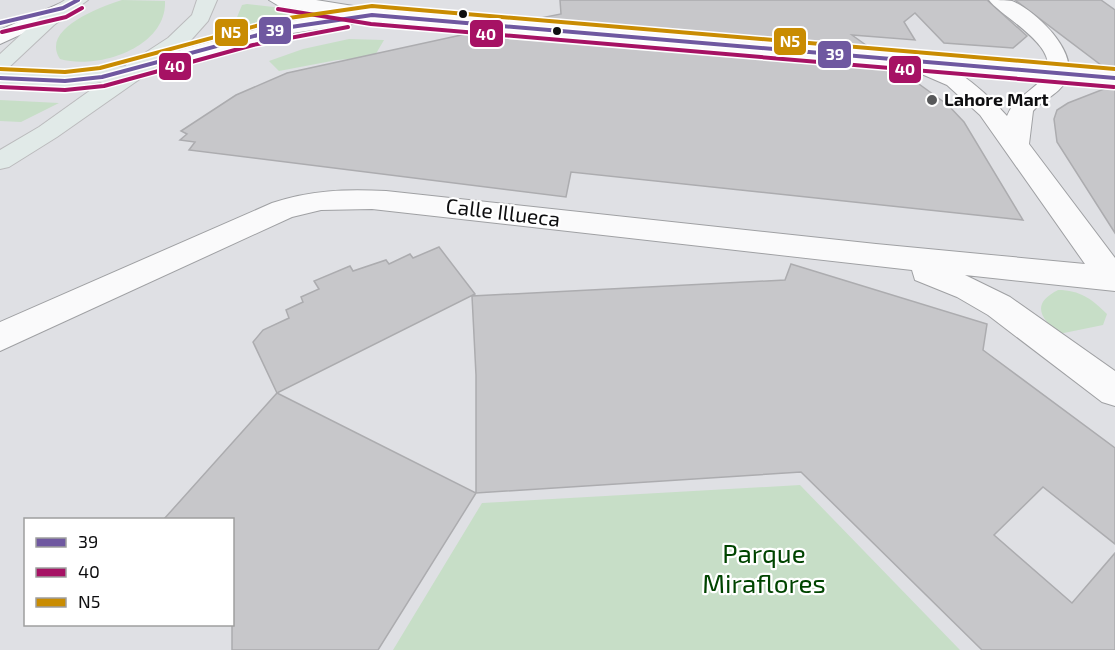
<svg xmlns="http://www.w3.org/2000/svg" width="1115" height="650" font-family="'Exo 2',sans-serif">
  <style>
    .green { fill: #c7dec7 }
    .building { fill: #c7c7ca; stroke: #acacaf; stroke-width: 1.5 }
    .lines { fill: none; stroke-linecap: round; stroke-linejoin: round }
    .minor-casing { stroke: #9fa0a3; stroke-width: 2 }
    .secondary-casing { stroke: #9fa0a3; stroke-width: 2 }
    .primary-casing { stroke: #bbbbbd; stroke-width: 2 }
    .minor { fill: #fafafb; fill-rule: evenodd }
    .secondary { fill: #fafafb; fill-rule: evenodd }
    .primary { fill: #e1eae8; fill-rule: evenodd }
    .bus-1-casing { stroke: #fff; stroke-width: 7 }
    .bus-2-casing { stroke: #fff; stroke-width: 7 }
    .bus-3-casing { stroke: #fff; stroke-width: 7 }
    .bus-1 { stroke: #6f58a0; stroke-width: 4 }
    .bus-2 { stroke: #a61264; stroke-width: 4 }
    .bus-3 { stroke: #c98c02; stroke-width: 4 }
    .bus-dot { fill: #0e0e10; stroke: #fff; stroke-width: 2 }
    .poi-dot { fill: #57585a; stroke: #fff; stroke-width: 2 }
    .labels { text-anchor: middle; stroke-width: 4.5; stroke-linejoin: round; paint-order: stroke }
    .far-poi-label { font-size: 18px; font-weight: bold; fill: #0e0e10; stroke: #fff; text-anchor: start }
    .street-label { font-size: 21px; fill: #0e0e10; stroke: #fff }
    .near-park-label { font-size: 26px; fill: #040; stroke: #fff }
    .line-badge { stroke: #fff; stroke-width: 2 }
    .badge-label { font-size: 16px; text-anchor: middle; font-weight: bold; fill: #fff }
  </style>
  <rect width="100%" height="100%" fill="#dfe0e4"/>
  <!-- green -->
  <path class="green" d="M122,0L165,1C167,48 97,70 60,59C40,29 100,7 122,0Z
    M247,4L291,9V17L233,27L242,5Z
    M349,39L384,40L374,57L337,60L279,71L269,61L303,49Z
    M0,100L59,103L21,122L0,121Z
    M1058,290C1080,290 1092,299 1107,314L1103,325L1059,334C1040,317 1031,304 1058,290Z
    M800,485L960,650H393L482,503Z"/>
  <!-- building -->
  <path class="building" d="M560,0H987L1027,36L1013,48L944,43L915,13L904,22L915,40L852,35L870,48L531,20L561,14Z
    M1015,0H1101L1115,10V69L1105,68Z
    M475,32L898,69L948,105L964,122L1023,220L571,172L566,197L189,150L195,142L180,140L187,134L181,131L236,95L287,73Z
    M1109,87H1115V233L1057,142L1054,119L1057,110L1068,103Z
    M439,247L475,294L277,393L253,342L263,330L289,318L286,310L303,302L301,297L319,289L314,281L350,266L353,271L386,260L389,264L410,254L413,258Z
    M791,264L987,324L983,350L1115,448V544L1043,487L994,535L1072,603L1115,553V650H982L801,472L476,493V375L472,296L785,280Z
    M277,393L476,493L378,650H232V519H164Z"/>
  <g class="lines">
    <!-- minor casing -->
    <g class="minor-casing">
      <path id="minor" d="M269,0H316L372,9L379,11L382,15L379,19L372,21L279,6Z
        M989,0C996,0 1006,0 1012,1C1036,11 1078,51 1067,79C1061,93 1042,100 1033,111L1029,144L1115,258V291L965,275L1010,297L1115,371V406L1102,402L988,315L957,297L915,280L912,270L372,209L321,210L292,217L0,351V322L272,203C310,190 346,189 386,191L876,244L1085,264L980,115L947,85L903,66L900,61L903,56C938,48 986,92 1007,116C1014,98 1030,93 1042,79C1068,50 1001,17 989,0Z"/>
    </g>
    <!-- secondary casing -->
    <g class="secondary-casing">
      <path id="secondary" d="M63,2L70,4L73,8L70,12L0,44V30Z
        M372,9L1115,71V85L372,21L286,34L135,76L127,74L124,69L127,64L284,22Z"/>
    </g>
    <!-- primary casing -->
    <g class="primary-casing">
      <path id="primary" d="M65,0H88L54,25L5,71L65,74L125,66L168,38L192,15L197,0H217L208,21L184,48L57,137L9,167L0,169V150L39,127L102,82L65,88L0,85V54L40,17Z"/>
    </g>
    <!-- minor -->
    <use href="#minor" class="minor"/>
    <!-- secondary -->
    <use href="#secondary" class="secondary"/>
    <!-- primary -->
    <use href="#primary" class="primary"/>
    <!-- bus-1 casing -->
    <g class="bus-1-casing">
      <path id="bus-1" d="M0,23L63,8L78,0
        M0,78L65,81L102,77L284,28L372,15L1115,78"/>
    </g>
    <!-- bus-2 casing -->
    <g class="bus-2-casing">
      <path id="bus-2" d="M278,9L371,24L1114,87
        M2,32L66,17L82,8
        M0,87L65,90L104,86L253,45L348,27"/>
    </g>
    <!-- bus-3 casing -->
    <g class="bus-3-casing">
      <path id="bus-3" d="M0,69L65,72L100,68L282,19L372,6L1115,69"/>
    </g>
    <!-- bus-1 -->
    <use href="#bus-1" class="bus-1"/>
    <!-- bus-2 -->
    <use href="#bus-2" class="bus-2"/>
    <!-- bus-3 -->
    <use href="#bus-3" class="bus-3"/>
  </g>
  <!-- markers -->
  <g class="bus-dot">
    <circle cx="463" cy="14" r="5"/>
    <circle cx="557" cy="31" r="5"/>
  </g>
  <circle class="poi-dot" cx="932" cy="100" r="6"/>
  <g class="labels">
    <!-- far-poi labels -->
    <g class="far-poi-label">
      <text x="944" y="106">Lahore Mart</text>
    </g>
    <!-- street labels -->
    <g class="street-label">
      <text transform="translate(503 213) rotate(7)" y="7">Calle Illueca</text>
    </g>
    <!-- near-park labels -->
    <g class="near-park-label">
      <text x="764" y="563">Parque<tspan x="764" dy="30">Miraflores</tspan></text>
    </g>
  </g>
  <g class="line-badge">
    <rect x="258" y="16" width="34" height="29" rx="6" fill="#6f58a0"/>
    <rect x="214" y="18" width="35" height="29" rx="6" fill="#c98c02"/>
    <rect x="469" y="19" width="35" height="29" rx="6" fill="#a61264"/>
    <rect x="773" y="27" width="34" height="29" rx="6" fill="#c98c02"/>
    <rect x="817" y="40" width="35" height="29" rx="6" fill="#6f58a0"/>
    <rect x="158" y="52" width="34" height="29" rx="6" fill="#a61264"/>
    <rect x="888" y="55" width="34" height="29" rx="6" fill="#a61264"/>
  </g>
  <g class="badge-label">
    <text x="275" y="36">39</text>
    <text x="231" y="38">N5</text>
    <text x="486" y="40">40</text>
    <text x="790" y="47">N5</text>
    <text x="835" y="60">39</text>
    <text x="175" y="72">40</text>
    <text x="905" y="75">40</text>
  </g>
  <!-- legend -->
  <rect x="24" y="518" width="210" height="108" fill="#ffffff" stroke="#9f9f9f" stroke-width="1.5"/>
  <rect x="36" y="538" width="30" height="9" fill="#6f58a0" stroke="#9f9f9f" stroke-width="1.5"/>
  <text x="78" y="548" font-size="18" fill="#0e0e10">39</text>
  <rect x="36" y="568" width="30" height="9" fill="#a61264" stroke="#9f9f9f" stroke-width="1.5"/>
  <text x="78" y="578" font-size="18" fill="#0e0e10">40</text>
  <rect x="36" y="598" width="30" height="9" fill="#c98c02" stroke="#9f9f9f" stroke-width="1.5"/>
  <text x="78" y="608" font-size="18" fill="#0e0e10">N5</text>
</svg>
